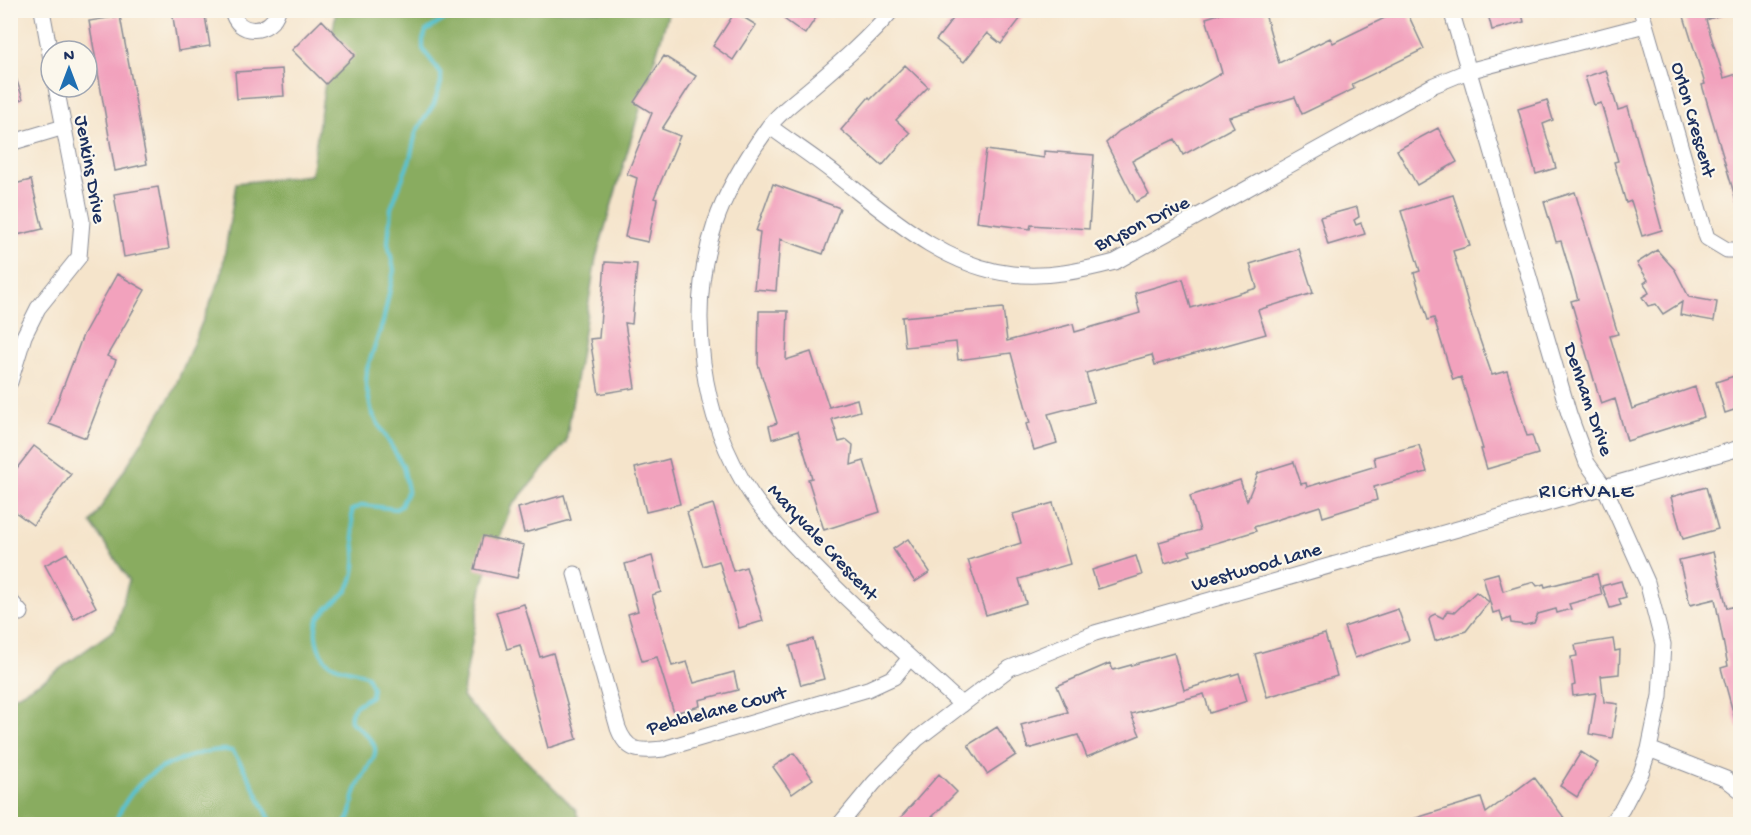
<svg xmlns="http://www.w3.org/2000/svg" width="1751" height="835" font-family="'Gochi Hand',sans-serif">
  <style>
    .forest { fill: #89ac61; stroke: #526e60; stroke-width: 1.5 }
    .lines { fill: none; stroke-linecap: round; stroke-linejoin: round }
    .stream { stroke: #58c3d2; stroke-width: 4 }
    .building { fill: #f2a2bd }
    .street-casing { stroke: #888a94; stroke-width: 17 }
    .street { stroke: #fff; stroke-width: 15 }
    .labels { text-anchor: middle; stroke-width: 4.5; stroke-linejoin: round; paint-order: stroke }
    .street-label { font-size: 20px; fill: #1b2f5e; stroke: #fbf7ec }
    .neighbourhood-label { font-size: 21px; letter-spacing: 1.5px; fill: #1b2f5e; stroke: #fbf7ec }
  </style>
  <rect width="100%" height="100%" fill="#fbf7ec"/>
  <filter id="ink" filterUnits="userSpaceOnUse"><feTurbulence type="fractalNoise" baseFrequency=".0167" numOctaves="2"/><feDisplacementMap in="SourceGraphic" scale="12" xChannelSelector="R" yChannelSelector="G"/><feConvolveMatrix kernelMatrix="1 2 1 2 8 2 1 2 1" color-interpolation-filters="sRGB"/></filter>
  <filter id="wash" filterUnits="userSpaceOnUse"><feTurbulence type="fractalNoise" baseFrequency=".008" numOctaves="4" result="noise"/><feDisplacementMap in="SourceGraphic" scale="24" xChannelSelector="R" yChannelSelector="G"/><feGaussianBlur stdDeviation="1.35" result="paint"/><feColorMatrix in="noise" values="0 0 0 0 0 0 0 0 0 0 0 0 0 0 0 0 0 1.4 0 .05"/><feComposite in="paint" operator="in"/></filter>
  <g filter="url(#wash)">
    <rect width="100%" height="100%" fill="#f5e4cb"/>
    <!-- forest -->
    <path class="forest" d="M336,11H669L596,258L566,442L511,507L483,582L462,697L576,810L580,824H11L10,699L44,680L115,629L129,580L91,523L172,394L221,277L236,183L311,175Z"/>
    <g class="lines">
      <!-- stream -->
      <path class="stream" d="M115,824C120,808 132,790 145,779C162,764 210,746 232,751C249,772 259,801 273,824
        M345,824C354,814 351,802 356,790C372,753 392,753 351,722C348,707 360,703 371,696L372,688L367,676C355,669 339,671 328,662C317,652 312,631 319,618C328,603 347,598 352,580C360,556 351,534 352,510L362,505L396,509L401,506L408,490L403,466L372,413L366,385L367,369L383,322L394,270L388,243L391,208L410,159L416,132L434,104L441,83V74L423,49V40L426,31L459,10"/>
    </g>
    <g id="blocks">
      <!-- building -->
      <path class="building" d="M172,10H204L210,46L178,51Z
        M790,10H821L805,34L784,19Z
        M960,10H1027L1001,44L987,33L964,62L936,40Z
        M1231,10H1264L1279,63L1330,38L1333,43L1401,10H1406L1424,49L1352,84L1354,89L1302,114L1295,97L1229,117L1234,127L1183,155L1175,139L1152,150L1132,161L1149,195L1136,202L1106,143L1119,131L1222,73L1206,18Z
        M1487,10H1521L1524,22L1492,30Z
        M1682,10H1727V13L1706,20L1724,78L1740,73V207H1738L1728,173L1702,85L1705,84Z
        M735,12L756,25L733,60L713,46Z
        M120,16L147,164L115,171L89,21Z
        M322,20L355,55L326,84L292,50Z
        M664,56L696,76L662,129L680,136L654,198L657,199L648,242L625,237L637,178L627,174L652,113L634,102Z
        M905,65L928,87L896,120L910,133L882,166L841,130L869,97L871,99Z
        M12,66L23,99L10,104V67Z
        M282,69L284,96L237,99L235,72Z
        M1606,70L1618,110L1628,107L1662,230L1642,236L1631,201L1626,203L1614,162L1618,161L1601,103L1594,105L1585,77Z
        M1547,100L1553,120L1543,124L1556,168L1536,174L1518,109Z
        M1438,128L1457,162L1417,185L1397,150Z
        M986,150L1044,158V151L1094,155L1089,229L1031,225L1030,229L977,222Z
        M31,180L43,229L17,235L10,209V185Z
        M773,184L840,208L823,254L780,239L776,291L754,289L760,232L756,231Z
        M158,187L169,249L124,257L114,194Z
        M1575,192L1618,334L1610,336L1632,409L1695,387L1704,417L1627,441L1615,399L1601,404L1571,301L1578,299L1561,241L1556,242L1544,202Z
        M1453,195L1470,246L1453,251L1472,317L1492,375L1507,371L1527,436L1532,435L1538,454L1487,469L1481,449H1483L1461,377L1453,380L1434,318L1428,320L1414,273L1420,271L1401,211Z
        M1357,207L1359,217L1354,220L1356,225L1361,223L1365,234L1328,245L1320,217Z
        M1299,249L1313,293L1258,310L1266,334L1155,365L1152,355L1086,373L1094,402L1048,414L1057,443L1034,450L1026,424L1030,423L1011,353L958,360L956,342L905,347L902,317L1003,308L1007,341L1073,324L1075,332L1140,313L1135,293L1183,279L1191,308L1257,288L1250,264Z
        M1657,250L1675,270L1689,297L1717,302L1714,321L1680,315L1682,302L1663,314L1656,304L1648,306L1642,297L1649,293L1644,283L1648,280L1637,263Z
        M605,262L637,264L632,324L625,323L635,388L599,394L590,339L599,338Z
        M117,274L145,290L107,356L116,360L86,438L49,424L83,335Z
        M759,311H788L786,360L811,352L829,407L857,399L860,411L832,419L839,442L847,440L853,445L851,465L864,461L880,512L824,530L808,479L812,478L798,431L772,439L769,426L777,423L758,364Z
        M1740,374V408L1725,413L1716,382Z
        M1419,445L1427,472L1374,487L1377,500L1323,517L1320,506L1254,527L1256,531L1189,551L1191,555L1165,563L1159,542L1200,530L1190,496L1240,480L1247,501L1258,473L1294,462L1301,484L1306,483L1307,487L1376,466L1374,457Z
        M34,446L71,474L33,525L10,508V477Z
        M669,459L680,504L646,512L635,468Z
        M1706,487L1718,529L1683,539L1671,497Z
        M564,495L571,520L524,533L518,508Z
        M1053,503L1070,564L1019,579L1026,603L986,615L968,560L1021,543L1013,514Z
        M713,504L733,571L746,567L763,621L739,628L719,561L703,566L687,512Z
        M483,536L524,545L517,578L475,569Z
        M908,539L930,572L915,582L893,549Z
        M1713,552L1727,608L1737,606L1740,625V727H1737L1721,668L1728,666L1715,599L1690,605L1679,560Z
        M67,553L96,607L74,619L45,565Z
        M652,556L661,592L652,595L672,666L687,662L694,683L734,672L738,690L699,700L700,706L674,713L657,657L642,661L628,614L638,611L625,564Z
        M1136,556L1142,575L1098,589L1092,570Z
        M1498,573L1503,591L1534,582L1537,586L1544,584L1545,587L1597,574L1602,595L1569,604L1571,609L1557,613L1556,609L1538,614L1534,623L1525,625L1511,623L1510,618L1503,621L1500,611L1493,613L1483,577Z
        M1621,581L1626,597L1619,599L1621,605L1610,608L1602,586Z
        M1476,592L1489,602L1466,631L1435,641L1429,620L1431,616L1435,614L1443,618L1447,611L1455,612Z
        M524,604L540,657L553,653L577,739L548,748L520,645L507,649L496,612Z
        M1398,609L1409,640L1355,658L1344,627Z
        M1325,634L1337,676L1267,697L1255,654Z
        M813,639L824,679L801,685L790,646Z
        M1613,639L1615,651L1620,650L1619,674L1601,676L1604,702L1618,704L1612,738L1589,734L1596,693L1573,696L1572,686L1575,685L1571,657L1577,656L1575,645Z
        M1174,653L1184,690L1239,673L1247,701L1210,713L1204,694L1131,714L1140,735L1087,757L1078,735L1028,749L1021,725L1068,712L1057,686L1110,663L1113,670Z
        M997,727L1016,755L987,774L968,745Z
        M1581,752L1598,763L1577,797L1560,786Z
        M794,753L813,779L792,794L773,767Z
        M939,774L957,792L924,825H894Z
        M1534,777L1565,819L1557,825H1403V822L1481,798L1486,813Z"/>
    </g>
  </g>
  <g filter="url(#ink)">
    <use href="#blocks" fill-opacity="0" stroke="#888a94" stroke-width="1.5"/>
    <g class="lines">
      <!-- street casing -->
      <g class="street-casing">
        <path id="street" d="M42,10L51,59
          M232,10C237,37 271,35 278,10
          M892,10C869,38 841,62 813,86C798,99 779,112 767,129C747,157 726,191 715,224C686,310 700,418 751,494C772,524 800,552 826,578C870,622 916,663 962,705
          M1451,10L1569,414L1587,463L1605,488L1647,582L1663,644L1660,696L1649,749L1641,773L1622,809L1610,824
          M1641,10L1707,238L1727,250H1740
          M769,126C792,143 817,159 839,177C889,216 945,267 1012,274C1047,278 1081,271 1115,262L1434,85L1468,71L1645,25
          M10,143L64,127
          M10,382L24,336L38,308L79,257L82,221L56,87
          M575,574L618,728C627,752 639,752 663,749L868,689L894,677L910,658
          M10,600L21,613
          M1649,749L1726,779L1740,790
          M840,824L874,783L917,739L1010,668L1095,633L1740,448"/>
      </g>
      <!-- street -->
      <use href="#street" class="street"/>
    </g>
  </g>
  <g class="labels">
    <!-- street labels -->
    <g class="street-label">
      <text transform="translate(1695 119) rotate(74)" y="7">Orlon Crescent</text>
      <text transform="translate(92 169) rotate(80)" y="7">Jenkins Drive</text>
      <text transform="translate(1141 222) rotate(-26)" y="7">Bryson Drive</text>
      <text transform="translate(1590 399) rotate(71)" y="7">Denham Drive</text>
      <text transform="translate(824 541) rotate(47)" y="7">Maryvale Crescent</text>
      <text transform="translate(1256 565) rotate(-16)" y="7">Westwood Lane</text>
      <text transform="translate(716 709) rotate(-15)" y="7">Pebblelane Court</text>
    </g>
    <!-- neighbourhood labels -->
    <g class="neighbourhood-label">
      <text x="1587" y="497">RICHVALE</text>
    </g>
  </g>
  <!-- margin -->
  <rect width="1751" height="835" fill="none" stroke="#fbf7ec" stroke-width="36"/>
  <!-- north arrow -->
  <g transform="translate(69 69)"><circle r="28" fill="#fbf7ec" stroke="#a1a7b3" stroke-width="1.5"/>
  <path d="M0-4.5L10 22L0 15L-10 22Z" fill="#1f6fb2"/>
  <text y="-9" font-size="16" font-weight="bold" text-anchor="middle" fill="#1b2f5e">N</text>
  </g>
</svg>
